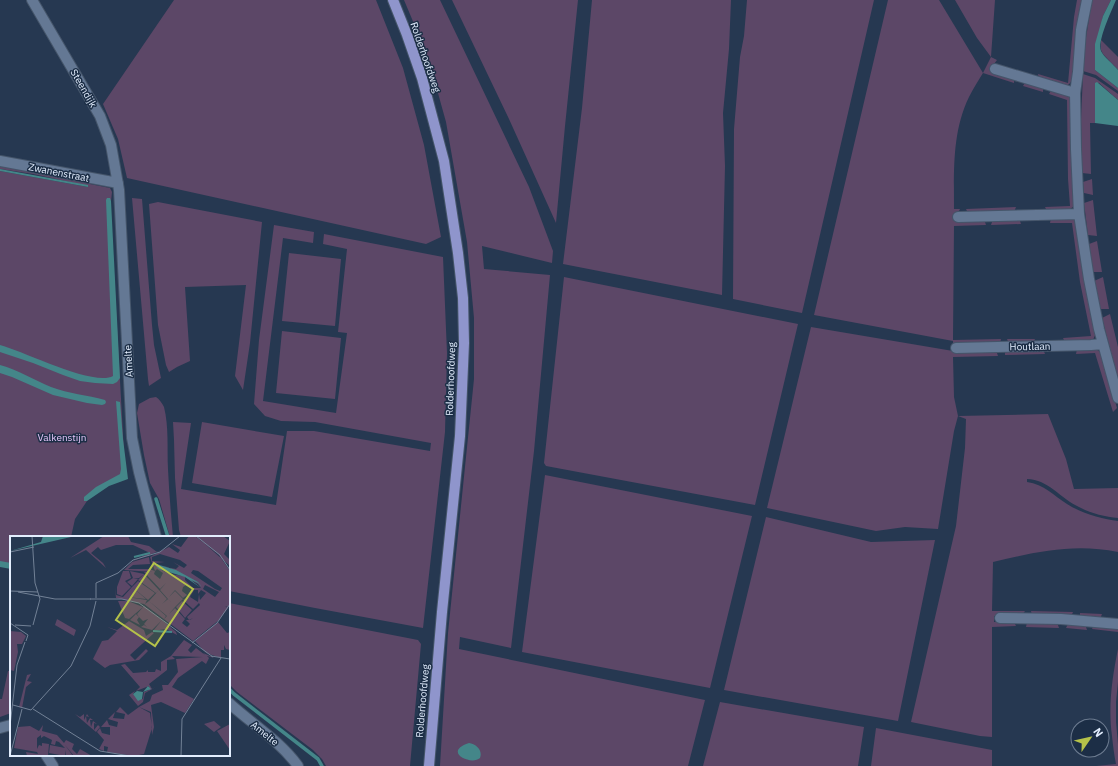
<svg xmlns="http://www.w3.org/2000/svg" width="1118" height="766" font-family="'IBM Plex Sans',sans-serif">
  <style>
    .green { fill: #5c4767 }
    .water { fill: #448689 }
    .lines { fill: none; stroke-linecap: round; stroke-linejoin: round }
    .stream { stroke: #448689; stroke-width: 3.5 }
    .minor-casing { stroke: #45556a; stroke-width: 12 }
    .major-casing { stroke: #45556a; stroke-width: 12 }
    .minor { stroke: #647894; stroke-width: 10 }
    .major { stroke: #8f95cc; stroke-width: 10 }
    .labels { text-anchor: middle; stroke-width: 3; stroke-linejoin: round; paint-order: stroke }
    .street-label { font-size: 10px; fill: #e3eefe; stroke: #1c2e46 }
    .park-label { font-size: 10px; fill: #e4c4f7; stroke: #1c2e46 }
    .inset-river { fill: none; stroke: #448689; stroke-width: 2 }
    .inset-road { fill: none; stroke: #728196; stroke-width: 1 }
    .view { fill: #b5c24a; fill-opacity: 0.15; stroke: #b5c24a; stroke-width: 2 }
    .inset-edge { fill: none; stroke: #e3eefe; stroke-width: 2 }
  </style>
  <rect width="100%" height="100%" fill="#263851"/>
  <!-- green -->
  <path class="green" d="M174,0H376L403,68L424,145L441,237L426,244L127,178L118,139L103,104Z
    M404,0H440L529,187L553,251L552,263L482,246L484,269L550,275L534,451L511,648L460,637L459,649L705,700L688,766H440L448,633L474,379V318L467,242L446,122L436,86L425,51L412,19Z
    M452,0H578L565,126L556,223L509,119Z
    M592,0H731L729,49L723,113L725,166L722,295L563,264L582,108Z
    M747,0H874L802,313L733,299L734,129L740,57L744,36Z
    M888,0H939L983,73L991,57L977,38L955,0H995L991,57L997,60L994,64H992L990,69L1014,77V83L983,73C978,81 973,89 969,97C952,132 954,171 954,209H960L958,213L984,219L986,225L954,226L953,340L1001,339L1000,344L953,345V341L814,315Z
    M1077,0H1082L1077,34L1072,79C1070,84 1069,85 1064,86L1039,79L1038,74L1068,83L1074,17Z
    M1092,0H1111L1103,16L1095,70L1118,88V91L1096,75L1083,71L1085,44Z
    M1101,40L1118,57V70L1103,54L1101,50Z
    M1083,74L1095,78L1118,94V100L1099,83H1095V123H1090L1091,174L1082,173L1081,119Z
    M1026,81L1043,87V92L1023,86Z
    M1052,89L1070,97L1074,206L1069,210L1047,211L1045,207L1070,206L1068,179L1067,100L1049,94Z
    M0,166L110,188L112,192L111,201L110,200L125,471L84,501H87L75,519L71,537H11V566L0,564V171L88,187V186L33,174L0,169Z
    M1092,179L1093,195L1084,193L1083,182Z
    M132,198L142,199L152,325L154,345L161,378L149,386L148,379Z
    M1093,200L1097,236L1088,235L1084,203Z
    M158,202L262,222L250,343L243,390L235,376L246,285L185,287L190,361L177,367L169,372L166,365L158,325L149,204Z
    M1016,207L1014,212L968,213L966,209Z
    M1019,218L1021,224L991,225L993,219Z
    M1051,218H1073L1076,222L1096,333L1093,340L1065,342L1063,338L1091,336L1080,282L1072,223H1050Z
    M274,225L314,232L313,243L283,238L263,401L336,413L347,333L338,332L347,249L323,244L324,234L443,257L447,353L445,432L423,628L315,608L229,591V537H181L179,530L175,478L174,440L173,422L191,423L181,489L276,505L287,431H314L430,451L431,443L315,422L281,421L265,416L254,404L259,340Z
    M1097,241L1102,272H1093L1089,244Z
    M289,253L341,259L335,326L282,321Z
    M564,277L798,324L755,505L546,466L544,463Z
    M1103,277L1109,309H1100L1094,281Z
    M1110,314L1118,347V380L1102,318Z
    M811,327L953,351L996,350L998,356L953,357L954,397L958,416L1048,414L1066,459L1074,489L1118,488V518C1105,517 1090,513 1079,507C1061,499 1048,479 1027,479V482C1044,484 1054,496 1067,504C1081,513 1102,519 1118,521V552C1074,543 1035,552 993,562L992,611H1025L1022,615L994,616V622H1014L1016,626L992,627V737L980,736L911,722L956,526L965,448L966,419L958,416L954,431L938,529L905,527L876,531L767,508Z
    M282,331L341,338L335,399L276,393Z
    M1007,339H1035L1033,343L1009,344Z
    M1043,349L1045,354L1005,355V350Z
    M1077,349H1096L1100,352L1117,408L1113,412L1095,353L1076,354Z
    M156,397C159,399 162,403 164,407C169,427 167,448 168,469C169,492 171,514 173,537H170L159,499L150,483L144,455L137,413L139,404L150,398Z
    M202,422L284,436L272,497L192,483Z
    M545,475L752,516L710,688L522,652Z
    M766,517L871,542L935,540L898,721L724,690Z
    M229,603L418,640L421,644L410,766H326L322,759L313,750L237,692L229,684Z
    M1031,611L1073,612L1071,617L1032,615Z
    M1080,613L1102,614L1100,619L1080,617Z
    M1027,622H1057L1059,628L1026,627Z
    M1068,624H1085L1087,630L1066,628Z
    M1094,625L1118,627V632L1092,629Z
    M1118,649V682L1116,702V722L1118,744V766H1096L1116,764C1114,755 1113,745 1112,736C1108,707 1112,678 1118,649Z
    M8,671H11V713L0,717V699H2Z
    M720,702L864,727L858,766H703Z
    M876,728L992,750V766H871Z"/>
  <!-- water -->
  <path class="water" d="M1111,0H1116C1112,10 1097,41 1101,51C1103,56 1114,65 1118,70V88L1095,70V44L1103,16Z
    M1097,82L1118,100V126L1095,123V83Z
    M0,169L88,185V187L0,171Z
    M107,198H110L111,201L120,378L117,382L113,384L95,383L80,381L63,375L33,363L0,352V345C23,351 94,387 113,376L106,200Z
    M0,365C18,370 34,380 51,387C69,394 87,395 105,400L106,402L105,404L102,405L87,403L53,395L12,377L0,373Z
    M116,401L120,402L123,439L128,479L109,486L87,501H84V497L96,487L120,474L121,469Z
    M0,561L11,563V569L0,567Z
    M469,743C476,744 483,750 480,758C471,766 442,752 469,743Z"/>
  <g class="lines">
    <!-- stream -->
    <path class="stream" d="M156,499L168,537
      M229,689L234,694L318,759L322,766"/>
    <!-- minor casing -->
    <g class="minor-casing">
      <path id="minor" d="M32,0L100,116L111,145L119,190L132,438L139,472L156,537
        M1087,0L1081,30L1078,72L1075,93L1076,149L1079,214L1089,279L1099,329L1118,398
        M995,69L1075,93
        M0,161L118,183
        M958,217L1079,214
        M956,348L1091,345L1102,344
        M1000,618L1061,619L1118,624
        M229,703C252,724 279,740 298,766
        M0,728L11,725
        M46,755L53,766"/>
    </g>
    <!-- major casing -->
    <g class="major-casing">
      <path id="major" d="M393,0L407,35L422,78L444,161L458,253L463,298L464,343L460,436L442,612L429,766"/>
    </g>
    <!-- minor -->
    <use href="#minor" class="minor"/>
    <!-- major -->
    <use href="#major" class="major"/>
  </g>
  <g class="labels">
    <!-- street labels -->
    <g class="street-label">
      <text transform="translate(426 57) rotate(71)" y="4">Rolderhoofdweg</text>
      <text transform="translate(84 88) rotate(60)" y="4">Steendijk</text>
      <text transform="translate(59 172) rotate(11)" y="4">Zwanenstraat</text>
      <text transform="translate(1030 346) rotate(-1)" y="4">Houtlaan</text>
      <text transform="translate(128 361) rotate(-93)" y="4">Amelte</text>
      <text transform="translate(450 379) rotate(-88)" y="4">Rolderhoofdweg</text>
      <text transform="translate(422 701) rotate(-85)" y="4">Rolderhoofdweg</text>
      <text transform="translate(265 733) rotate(39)" y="4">Amelte</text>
    </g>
    <!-- park labels -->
    <g class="park-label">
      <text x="62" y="441">Valkenstijn</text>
    </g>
  </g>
  <!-- overview -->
  <g transform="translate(10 536)">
    <rect width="220" height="220" fill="#263851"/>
    <path d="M94,0H118L121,6L139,10L147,16L154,13L118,27L140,17L123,9H106L91,14L88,11L81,17L93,27L96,32L76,14L60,22ZM179,0H185L209,19L220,35V67L218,71L215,70L218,72L209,84L183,105L134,68L106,62L105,51L106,59L113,61L122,51L136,63L117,61L137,64L135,68L139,65L156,80L154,83L157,80L139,65L149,54L157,63L152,68L158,63L165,71L159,78L165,72L175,83L172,87L177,91L180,88L176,84H180L183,82L179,84L177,81L190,69L189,67L183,73L173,64L181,59L182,53L176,49L173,51L172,55L177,59L173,62L160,49L165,54L159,61L165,55L173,63L165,71L150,54L156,47L150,53L134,36H143L114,34L122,26L139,21L140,28L123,29L118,33H139L145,35L144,38L150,43L153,37L147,33L145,35L140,21L159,11L168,17L170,14L162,8L171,11ZM150,18L170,24L177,29L174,32L163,26L169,30L166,33L145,29L144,27L155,26L142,25V21ZM151,30L158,31L175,40L159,38L150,33ZM183,34L188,35L212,52L210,55L205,53L181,37ZM175,41L188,48L191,52H183L175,44ZM195,49L209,56L205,61L193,53ZM184,54H188V58L191,54L196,57L190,64L189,58L188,66L180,61ZM186,0H213L220,5L214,18L220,24V30ZM113,35H119L121,42L115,45L121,51L112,60L107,58V51ZM120,35L134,38L129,42L123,43H128L122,50L117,46L123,42ZM134,38L149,54L146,57L128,44ZM128,45L145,57L138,64L122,51ZM101,65H118L133,71L119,83L115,82L108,65ZM172,65L182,74L175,82L166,71ZM134,70L152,84L142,94L131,91L134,89L137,91L134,88L138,83L133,85L129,81L127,84L130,89L120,84L126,78L129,81L127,78ZM47,83L66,94L64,100L45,89ZM152,84L166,96L167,99L156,93L143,95ZM119,85L134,94L136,100L142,96L144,97L120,119L125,124L136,113L138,115L129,124L100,129L95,132L83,123L92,105L98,104L107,95L97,91L107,94ZM208,86L217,97L220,96V114L216,113L214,109V114H211V122L196,117L185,105ZM0,95L11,96L16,100L12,108H7L8,116L4,135L0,134ZM174,104L182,109L178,114L181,117L186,112L195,119L193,117L205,122L197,120L199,122L196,128L192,125L168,142L162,151L184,163L175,177L151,166L141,169L144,191L142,199L141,176L129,171L140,165L142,159L153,154L152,149H158L168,136L166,123L193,121L162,120L165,123L157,124V134L139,148L142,153L146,151L135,157L133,166L128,170L119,159L125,155L123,158L133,163L134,156L139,154V150L126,155L130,151L111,129L115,128L123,137L136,136L138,134V136H145L146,133L151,135V126L161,120L169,110L173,113L169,110ZM21,138L17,145L22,146L16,151L12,172L9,171L17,139ZM110,171L118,179L129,171L140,177L142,192L134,218L124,220L97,216L98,211L94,210V215L89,213L94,204L87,196L90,192L92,197L100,199V191H91L97,184L99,189L107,191L108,186L98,183L105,176L103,182L114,183L115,178L106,176ZM65,178L70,181L74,178V184L77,178L79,181L76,180L77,187L80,182L83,184H80L81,191L83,185L87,188L84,187V194L88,189L90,191L86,196ZM204,185L211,191L204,196L194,188ZM220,188V214L207,195ZM33,189L32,195L47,199L54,207L56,204L64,208L62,213L67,218L70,213L82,220H64L55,209L63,220H56V214L55,220L39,217L40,209L55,212L49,206L46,205L45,209L41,208L42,204L34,200L31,202V199L27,202V213L29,209L32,210V207L39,208L38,220H17L16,216L28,218L27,216L4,212L8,191L20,190L29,195Z" fill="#5c4767" fill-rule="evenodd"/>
    <path d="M33,0L61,1L0,15L31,6ZM143,27L166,34L188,46L192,51L188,47L181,44L191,52L175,41L149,33ZM138,150L141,153L133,156L132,163L128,165L123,158L127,155L133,156Z" fill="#448689"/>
    <path class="inset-river" d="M124,21L140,17M143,95L162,96"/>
    <path class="inset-road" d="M22,0L25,47L30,63L23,89M186,0L210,19L220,34M0,16L24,11M0,55L28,56M8,56L45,63H81M86,62V47L108,37L123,24L150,16L170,0M80,63H112L129,67L203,121M0,87L18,99L16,105M5,89L21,90M182,107L207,87L220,68M201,120L220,123M3,169L21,174L61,130L80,90L86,65M23,173L90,215L120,220M0,190L7,129L15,106M0,220L12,173M128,220H145M171,220L172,183L211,122"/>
    <path class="view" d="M144,27L183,53L145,110L106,84Z"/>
    <rect width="220" height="220" class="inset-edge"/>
  </g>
  <!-- north arrow -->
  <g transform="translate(1090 738) rotate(56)"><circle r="19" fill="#1c2e46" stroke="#6c7b90"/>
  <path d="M0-3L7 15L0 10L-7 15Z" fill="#b5c24a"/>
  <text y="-6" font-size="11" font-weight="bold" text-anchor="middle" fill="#e3eefe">N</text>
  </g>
</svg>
